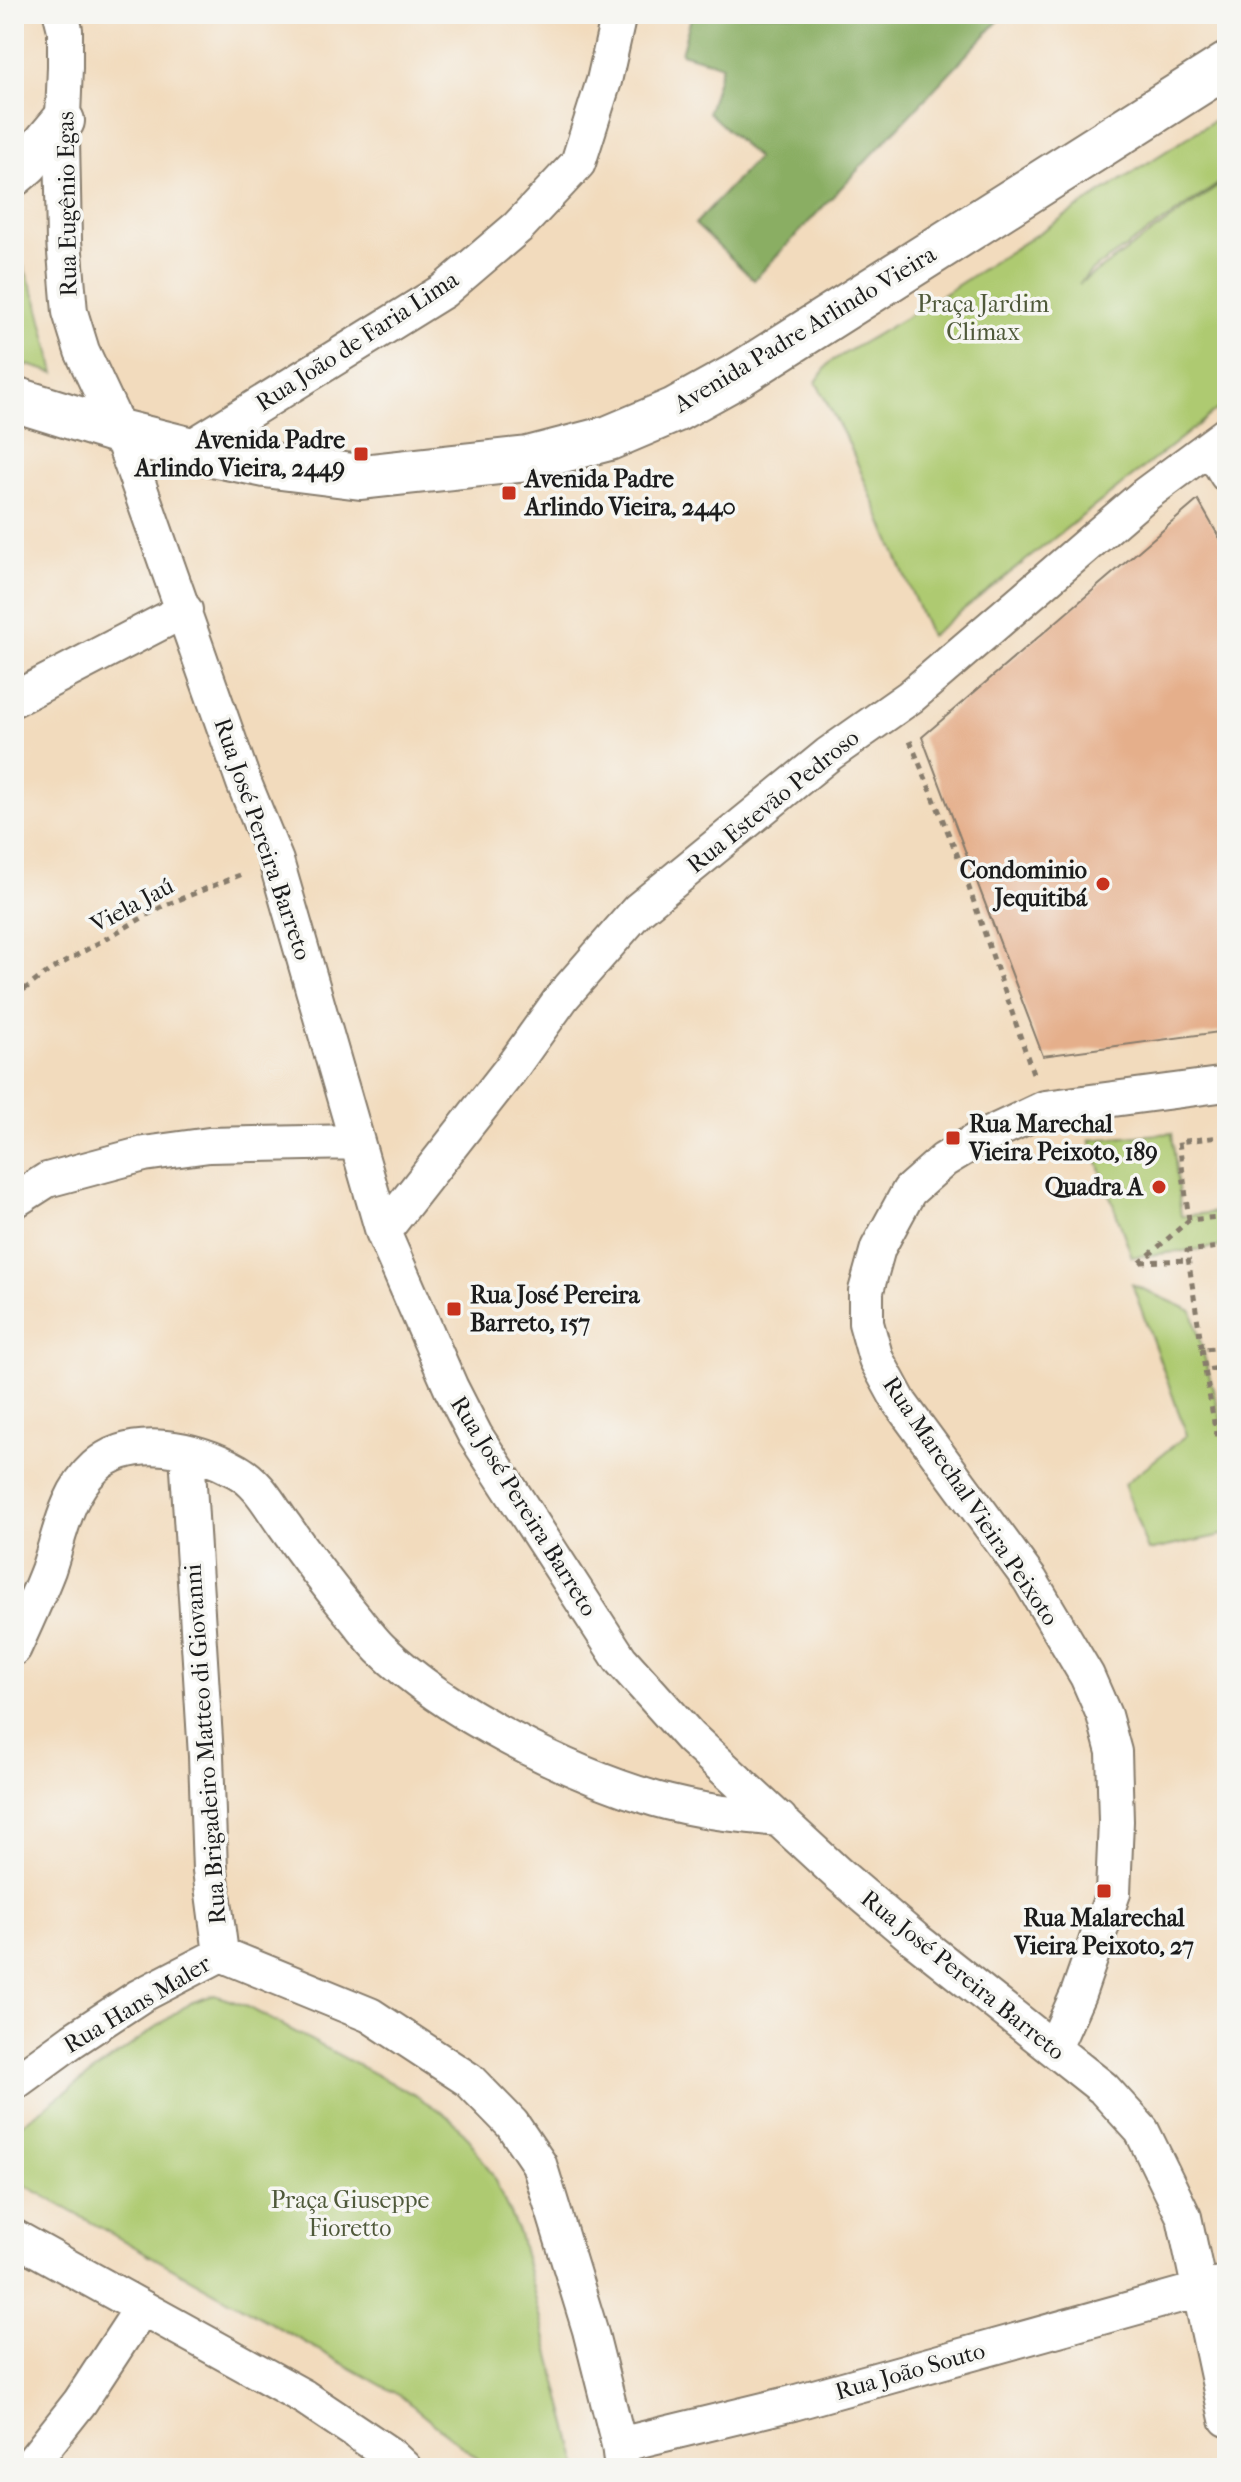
<svg xmlns="http://www.w3.org/2000/svg" width="1241" height="2482" font-family="'IM FELL French Canon',serif">
  <style>
    .green { fill: #aeca71; stroke: #657346; stroke-width: 2 }
    .forest { fill: #8aae63; stroke: #536540; stroke-width: 2 }
    .building { fill: #e5af8b }
    .lines { fill: none; stroke-linecap: round; stroke-linejoin: round }
    .minor-casing { stroke: #877c6c; stroke-width: 38 }
    .tertiary-casing { stroke: #877c6c; stroke-width: 46 }
    .secondary-casing { stroke: #877c6c; stroke-width: 48 }
    .path { stroke: #877c6c; stroke-width: 5; stroke-dasharray: 6 6; stroke-linecap: butt }
    .minor { stroke: #fff; stroke-width: 34 }
    .tertiary { stroke: #fff; stroke-width: 42 }
    .secondary { stroke: #fff; stroke-width: 44 }
    .poi-dot { fill: #c8321e; stroke: #f6f6f2; stroke-width: 3 }
    .labels { text-anchor: middle; stroke-width: 7; stroke-linejoin: round; paint-order: stroke }
    .street-label { font-size: 24px; fill: #1c1c1c; stroke: #f6f6f2 }
    .park-label { font-size: 24px; fill: #4f593a; stroke: #f6f6f2 }
    .poi-label { font-size: 24px; font-weight: bold; fill: #1c1c1c; stroke: #f6f6f2; text-anchor: end }
  </style>
  <rect width="100%" height="100%" fill="#f6f6f2"/>
  <filter id="ink" filterUnits="userSpaceOnUse"><feTurbulence type="fractalNoise" baseFrequency=".0125" numOctaves="2"/><feDisplacementMap in="SourceGraphic" scale="16" xChannelSelector="R" yChannelSelector="G"/><feConvolveMatrix kernelMatrix="1 2 1 2 8 2 1 2 1" color-interpolation-filters="sRGB"/></filter>
  <filter id="wash" filterUnits="userSpaceOnUse"><feTurbulence type="fractalNoise" baseFrequency=".006" numOctaves="4" result="noise"/><feDisplacementMap in="SourceGraphic" scale="32" xChannelSelector="R" yChannelSelector="G"/><feGaussianBlur stdDeviation="1.8" result="paint"/><feColorMatrix in="noise" values="0 0 0 0 0 0 0 0 0 0 0 0 0 0 0 0 0 1.4 0 .05"/><feComposite in="paint" operator="in"/></filter>
  <g filter="url(#wash)">
    <rect width="100%" height="100%" fill="#f2dbbd"/>
    <!-- green -->
    <path class="green" d="M1227,112V178L1091,271L1079,284L1227,180V402L930,636L850,446L816,382L830,362L922,308Z
      M21,261L37,300L55,373L14,361V262Z
      M1172,1133L1181,1216L1227,1211V1246L1132,1257L1090,1140Z
      M1132,1284L1192,1311L1227,1441V1534L1148,1551L1124,1484L1187,1435Z
      M214,1995L244,2005L415,2095L449,2117L468,2137L493,2176L519,2234L579,2468H489L402,2397L14,2179V2129L190,2003Z"/>
    <!-- forest -->
    <path class="forest" d="M692,14H1005L754,280L695,224L757,158L708,112L722,65L681,53Z"/>
    <g id="blocks">
      <!-- building -->
      <path class="building" d="M1198,500L1227,551V1031L1043,1056L922,737Z"/>
    </g>
  </g>
  <g filter="url(#ink)">
    <use href="#blocks" fill-opacity="0" stroke="#877c6c" stroke-width="2"/>
    <g class="lines">
      <!-- minor casing -->
      <g class="minor-casing">
        <path id="minor" d="M61,14L65,30V67L62,140L64,241L70,312L82,351L120,432L244,783L276,861L383,1232L451,1388L475,1435L620,1659L690,1737L837,1873L916,1940L1103,2088L1142,2131L1184,2217L1227,2419
          M1210,447L1227,475
          M188,449L443,291L518,227L578,163L604,81L619,14
          M14,699L185,610
          M14,1201L47,1180L144,1154L209,1145L357,1142
          M383,1232L510,1070L563,996L638,910L829,754L910,697L1146,494L1227,434
          M187,1453L206,1756L210,1870L221,1954
          M14,1648C26,1622 38,1596 48,1570C60,1535 66,1493 95,1467C132,1433 198,1449 237,1471C259,1483 270,1506 284,1525C305,1555 327,1584 350,1612C360,1624 370,1638 381,1649C447,1713 567,1773 655,1799C696,1811 738,1815 780,1819
          M221,1954L370,2015L469,2080L512,2124L539,2164L590,2330L619,2445L622,2468
          M1054,2048L1078,1994L1113,1893L1116,1821L1114,1752L1104,1715L1087,1676L1030,1580L900,1403L876,1359L866,1323V1291L878,1248L909,1191L944,1160L977,1140L1045,1108L1227,1084
          M14,2083L73,2040L140,1996L221,1954
          M14,2237L304,2397L389,2454L404,2468
          M619,2445L793,2403L1227,2282
          M28,2468L80,2402L141,2309"/>
      </g>
      <!-- tertiary casing -->
      <g class="tertiary-casing">
        <path id="tertiary" d="M14,175L27,164L63,121"/>
      </g>
      <!-- secondary casing -->
      <g class="secondary-casing">
        <path id="secondary" d="M14,399L120,432L188,449L265,465L361,477L528,459L609,438L675,410L740,374L1227,65"/>
      </g>
      <!-- path -->
      <path class="path" d="M910,741L959,859L1034,1076
        M14,997L49,971L163,906L245,873
        M1189,1220L1179,1142L1227,1136
        M1227,1246L1187,1251L1202,1349L1227,1347
        M1141,1262L1188,1260
        M1140,1263L1189,1220L1227,1216
        M1202,1349L1205,1370
        M1227,1367L1205,1370L1216,1434H1227"/>
      <!-- minor -->
      <use href="#minor" class="minor"/>
      <!-- tertiary -->
      <use href="#tertiary" class="tertiary"/>
      <!-- secondary -->
      <use href="#secondary" class="secondary"/>
    </g>
  </g>
  <!-- markers -->
  <g class="poi-dot">
    <rect x="353" y="446" width="16" height="16" rx="4"/>
    <rect x="501" y="485" width="16" height="16" rx="4"/>
    <circle cx="1103" cy="884" r="8"/>
    <rect x="945" y="1130" width="16" height="16" rx="4"/>
    <circle cx="1159" cy="1187" r="8"/>
    <rect x="446" y="1301" width="16" height="16" rx="4"/>
    <rect x="1096" y="1883" width="16" height="16" rx="4"/>
  </g>
  <g class="labels">
    <!-- street labels -->
    <g class="street-label">
      <text transform="translate(67 204) rotate(-91)" y="8">Rua Eugênio Egas</text>
      <text transform="translate(805 329) rotate(-31)" y="8">Avenida Padre Arlindo Vieira</text>
      <text transform="translate(357 341) rotate(-33)" y="8">Rua João de Faria Lima</text>
      <text transform="translate(773 801) rotate(-39)" y="8">Rua Estevão Pedroso</text>
      <text transform="translate(263 839) rotate(71)" y="8">Rua José Pereira Barreto</text>
      <text transform="translate(132 905) rotate(-28)" y="8">Viela Jaú</text>
      <text transform="translate(971 1501) rotate(56)" y="8">Rua Marechal Vieira Peixoto</text>
      <text transform="translate(524 1506) rotate(58)" y="8">Rua José Pereira Barreto</text>
      <text transform="translate(205 1744) rotate(-94)" y="8">Rua Brigadeiro Matteo di Giovanni</text>
      <text transform="translate(963 1975) rotate(39)" y="8">Rua José Pereira Barreto</text>
      <text transform="translate(137 2004) rotate(-31)" y="8">Rua Hans Maler</text>
      <text transform="translate(910 2371) rotate(-16)" y="8">Rua João Souto</text>
    </g>
    <!-- park labels -->
    <g class="park-label">
      <text x="983" y="312">Praça Jardim<tspan x="983" dy="28">Climax</tspan></text>
      <text x="350" y="2208">Praça Giuseppe<tspan x="350" dy="28">Fioretto</tspan></text>
    </g>
    <!-- poi labels -->
    <g class="poi-label">
      <text x="345" y="448">Avenida Padre<tspan x="345" dy="28">Arlindo Vieira, 2449</tspan></text>
      <text x="525" y="487" text-anchor="start">Avenida Padre<tspan x="525" dy="28">Arlindo Vieira, 2440</tspan></text>
      <text x="1087" y="878">Condominio<tspan x="1087" dy="28">Jequitibá</tspan></text>
      <text x="969" y="1132" text-anchor="start">Rua Marechal<tspan x="969" dy="28">Vieira Peixoto, 189</tspan></text>
      <text x="1143" y="1195">Quadra A</text>
      <text x="470" y="1303" text-anchor="start">Rua José Pereira<tspan x="470" dy="28">Barreto, 157</tspan></text>
      <text x="1104" y="1926" text-anchor="middle">Rua Malarechal<tspan x="1104" dy="28">Vieira Peixoto, 27</tspan></text>
    </g>
  </g>
  <!-- margin -->
  <rect width="1241" height="2482" fill="none" stroke="#f6f6f2" stroke-width="48"/>
</svg>
